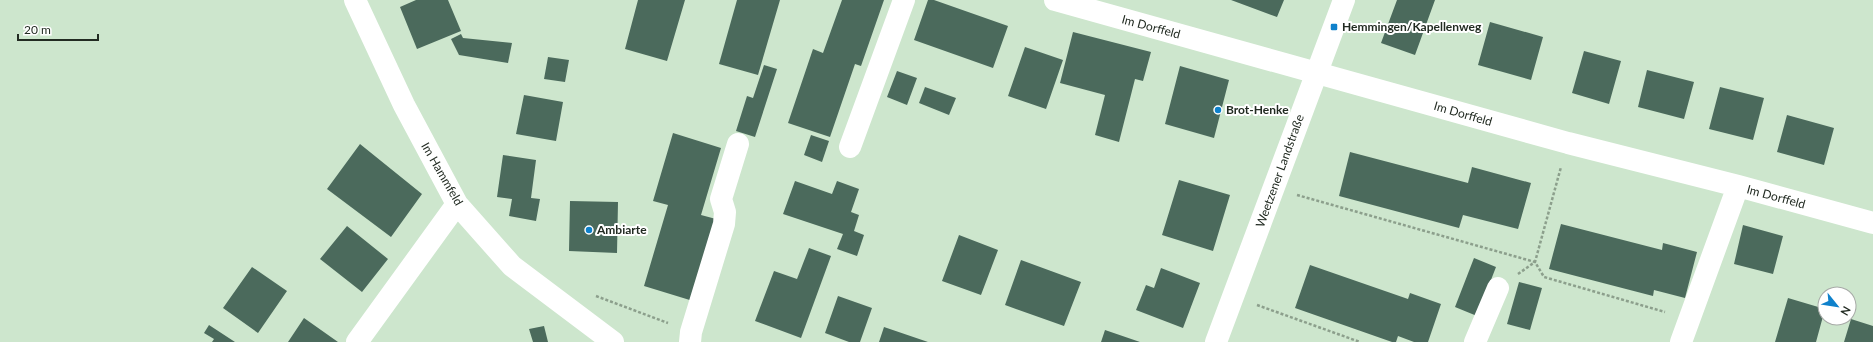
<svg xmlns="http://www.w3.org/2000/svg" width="1873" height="342" font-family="Lato,sans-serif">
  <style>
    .building { fill: #4b6a5c }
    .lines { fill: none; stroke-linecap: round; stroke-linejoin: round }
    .path { stroke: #8c9f8c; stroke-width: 2.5; stroke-dasharray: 3 2; stroke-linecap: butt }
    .minor { stroke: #fff; stroke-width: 22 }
    .major { stroke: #fff; stroke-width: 22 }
    .poi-dot { fill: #0f81cb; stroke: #fff; stroke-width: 1.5 }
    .labels { text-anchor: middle; stroke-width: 4; stroke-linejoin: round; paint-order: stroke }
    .street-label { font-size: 12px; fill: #222b22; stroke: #fff }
    .poi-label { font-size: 12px; font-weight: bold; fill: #222b22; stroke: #fff; text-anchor: start }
  </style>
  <rect width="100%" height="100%" fill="#cde6cd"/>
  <!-- building -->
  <path class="building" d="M416,0H448L461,31L417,49L400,7Z
    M638,0H685L667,61L625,49Z
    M737,0H780L758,75L719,64Z
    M842,0H884L861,66L855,64L830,137L788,123L813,49L823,53Z
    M928,0H934L1008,26L993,68L914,40Z
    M1231,0H1284L1277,17Z
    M1397,0H1435L1415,55L1381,43Z
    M1490,22L1543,37L1531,80L1478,65Z
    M1073,32L1151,52L1143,81L1135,79L1119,142L1095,135L1105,95L1060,83Z
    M461,34L463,38L512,43L508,63L459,55L451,39Z
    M1025,47L1063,60L1046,109L1008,96Z
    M1584,51L1621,61L1609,104L1572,93Z
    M548,57L569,60L565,82L544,79Z
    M764,65L777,69L755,137L736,131L747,96L753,98Z
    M1180,66L1229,80L1214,138L1165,124Z
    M1647,70L1694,82L1684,119L1638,107Z
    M897,71L917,78L907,105L887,97Z
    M925,87L956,98L949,115L919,103Z
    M1720,87L1764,98L1753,140L1709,129Z
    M524,95L563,102L556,141L516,134Z
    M1787,115L1834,128L1824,165L1777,152Z
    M673,133L721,148L701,215L716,219L693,301L644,286L668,205L653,201Z
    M811,135L829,141L822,162L804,155Z
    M360,144L422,194L391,237L327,189Z
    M1350,152L1468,183L1472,167L1531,183L1518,229L1463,215L1459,228L1339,196Z
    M503,155L536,160L531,198L540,199L536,221L509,216L512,199L497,197Z
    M1179,180L1230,195L1213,251L1162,235Z
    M795,181L832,194L837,181L859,189L851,212L859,215L854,231L864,235L857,256L837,249L843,234L783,214Z
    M570,201L618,202L617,253L569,251Z
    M1561,224L1662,250L1663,243L1697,252L1685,298L1654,290L1653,296L1549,269Z
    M1743,225L1783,236L1773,274L1734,264Z
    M347,226L388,259L362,292L320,259Z
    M959,235L998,250L981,295L942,281Z
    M809,248L831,256L801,338L755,321L774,271L797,279Z
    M1474,258L1496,267L1477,316L1455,307Z
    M1021,260L1081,282L1064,326L1005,305Z
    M1310,265L1408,299L1410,293L1441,304L1428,342H1414L1398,336L1396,342H1392L1295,308Z
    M252,267L287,291L258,333L223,308Z
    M1161,268L1200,283L1183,328L1136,310L1146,285L1154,288Z
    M1519,282L1542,288L1530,330L1507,324Z
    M838,296L872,308L860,342H849L825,333Z
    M1788,298L1825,309L1816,342H1775Z
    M304,318L338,342H288Z
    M1851,319L1873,326V342H1844Z
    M209,325L235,342H212L214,339L204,333Z
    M544,326L548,342H533L529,329Z
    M884,327L928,342H879Z
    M1105,330L1140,342H1101Z"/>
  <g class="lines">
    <!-- path -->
    <path class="path" d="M1297,195L1535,262L1544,277L1665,312
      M1518,274L1535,262L1561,167
      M596,296L668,323
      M1257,305L1360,342"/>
    <!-- minor -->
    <path class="minor" d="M355,0L404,105L457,204L512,266L613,342
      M1055,0L1568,143L1738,186L1873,223
      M850,147L904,0
      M357,342L457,204
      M690,342L691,332L724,224L725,212L721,199L738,144
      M1475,342L1498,288
      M1681,342L1738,186"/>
    <!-- major -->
    <path class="major" d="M1216,342L1344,0"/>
  </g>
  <!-- markers -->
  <g class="poi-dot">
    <rect x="1330" y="23" width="8" height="8" rx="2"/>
    <circle cx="1218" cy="110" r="4"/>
    <circle cx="589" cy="230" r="4"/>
  </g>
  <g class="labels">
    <!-- street labels -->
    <g class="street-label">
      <text transform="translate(1151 27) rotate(15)" y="4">Im Dorffeld</text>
      <text transform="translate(1463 114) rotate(16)" y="4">Im Dorffeld</text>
      <text transform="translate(1280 171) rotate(-70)" y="4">Weetzener Landstraße</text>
      <text transform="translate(442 174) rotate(60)" y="4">Im Hammfeld</text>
      <text transform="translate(1776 197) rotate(15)" y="4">Im Dorffeld</text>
    </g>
    <!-- poi labels -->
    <g class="poi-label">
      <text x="1342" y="31">Hemmingen/Kapellenweg</text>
      <text x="1226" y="114">Brot-Henke</text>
      <text x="597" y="234">Ambiarte</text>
    </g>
  </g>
  <!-- north arrow -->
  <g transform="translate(1837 306) rotate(120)"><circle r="19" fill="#ffffff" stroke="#a7aaa7"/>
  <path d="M0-3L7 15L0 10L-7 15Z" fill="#0f81cb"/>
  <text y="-6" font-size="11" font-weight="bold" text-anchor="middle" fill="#222b22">N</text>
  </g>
  <!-- scale -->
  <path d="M18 34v6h80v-6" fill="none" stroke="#222b22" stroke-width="2"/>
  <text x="24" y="34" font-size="12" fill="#222b22" stroke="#ffffff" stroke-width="3" paint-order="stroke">20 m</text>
</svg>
